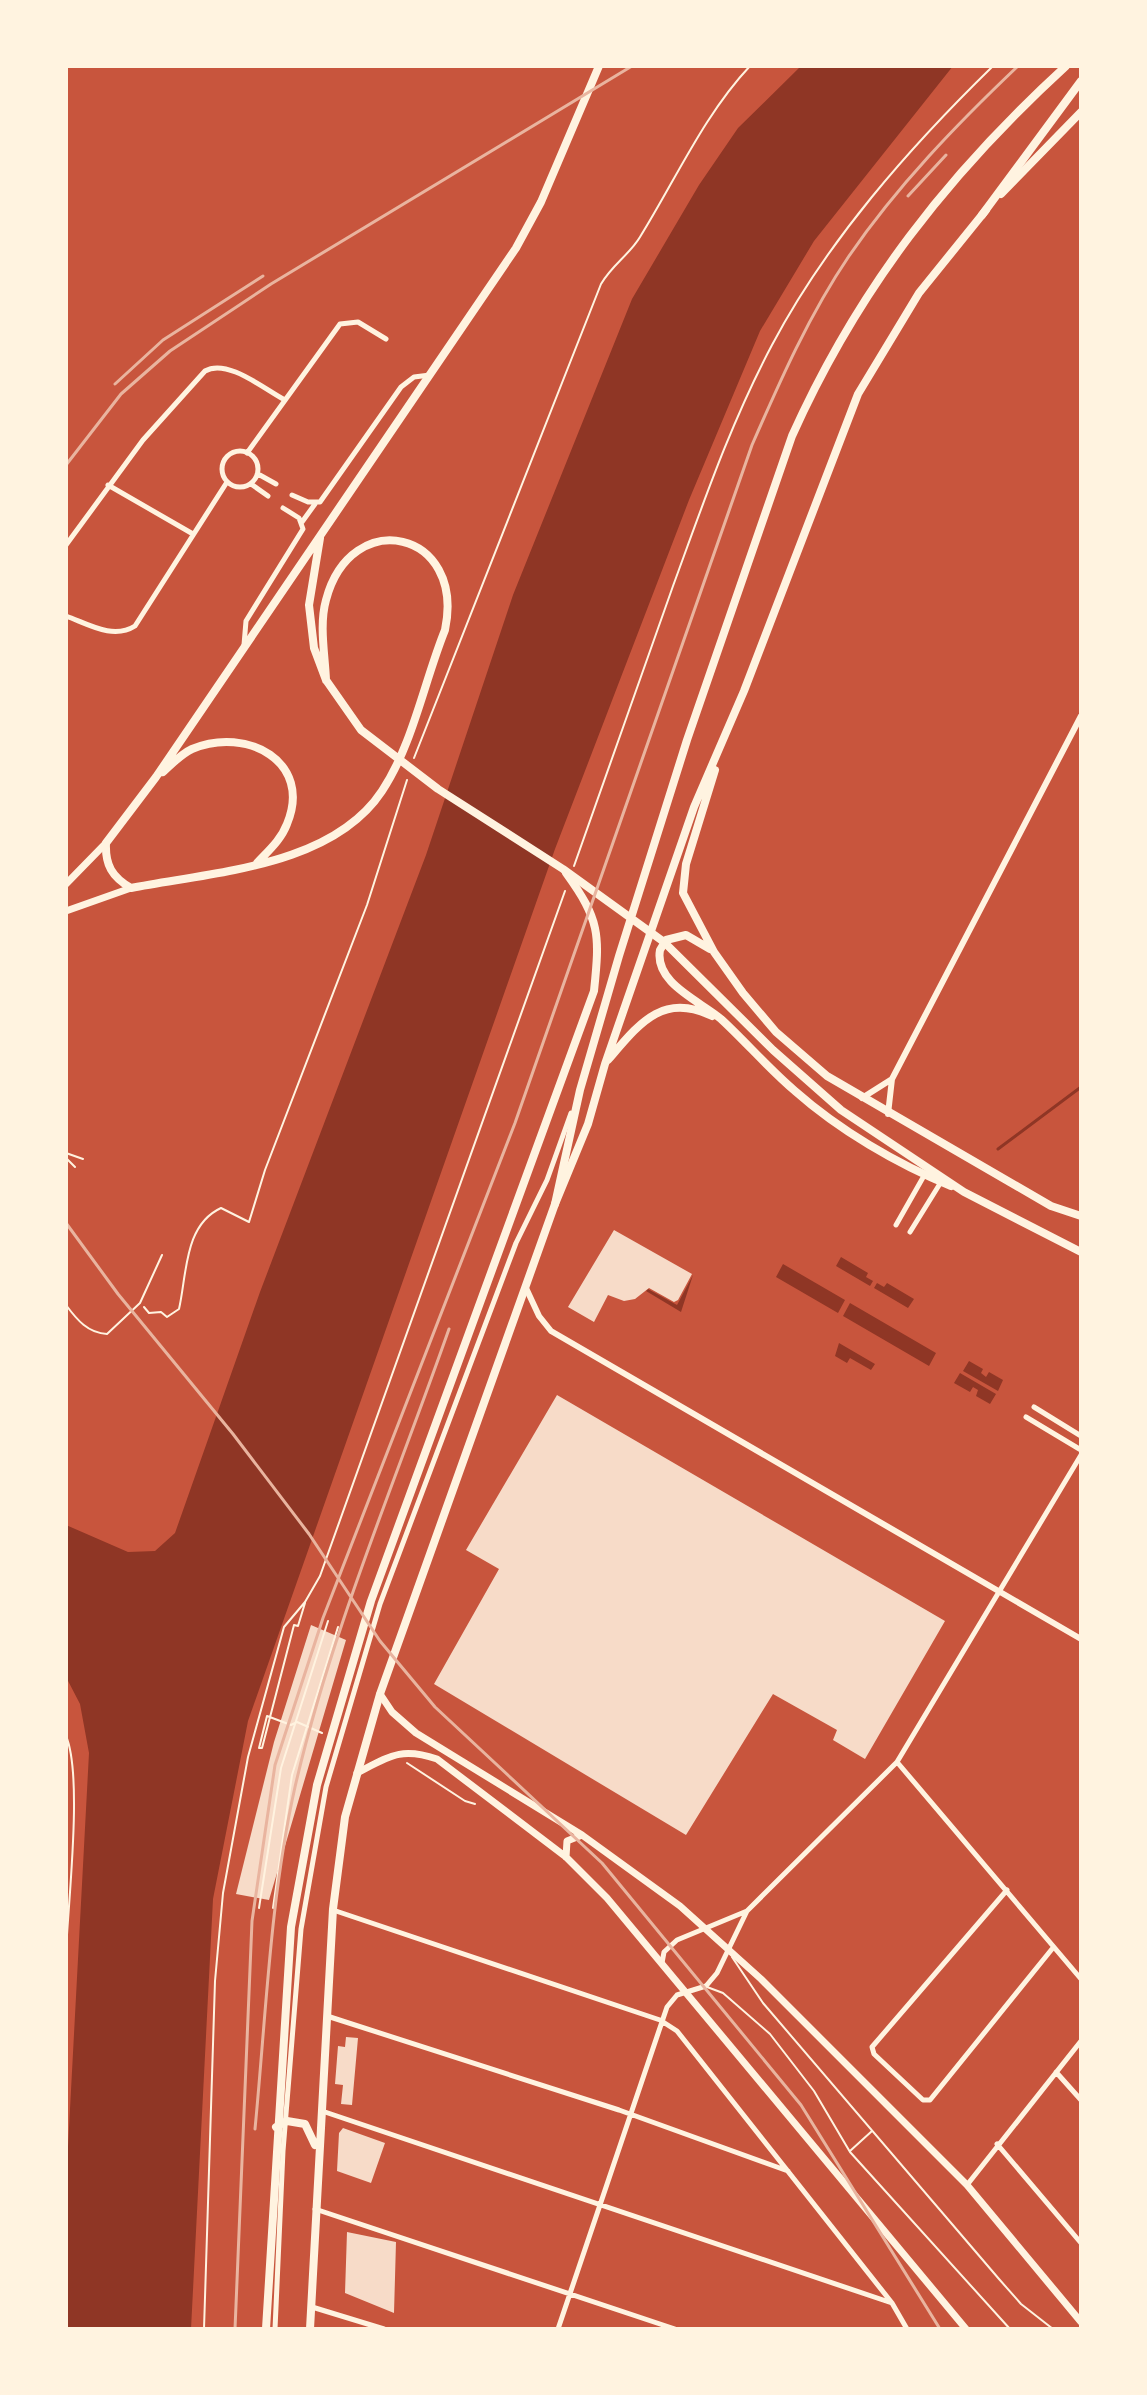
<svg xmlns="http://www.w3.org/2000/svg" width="1147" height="2395" font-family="Signika,sans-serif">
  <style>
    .water { fill: #8f3625 }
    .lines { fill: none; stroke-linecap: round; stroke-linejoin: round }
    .stream { stroke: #8f3625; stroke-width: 3 }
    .building { fill: #f7dbc8 }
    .path { stroke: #fff3e0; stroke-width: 2 }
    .service { stroke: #fff3e0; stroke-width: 2 }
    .minor { stroke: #fff3e0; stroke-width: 5 }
    .tertiary { stroke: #fff3e0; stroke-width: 6 }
    .secondary { stroke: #fff3e0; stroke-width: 7 }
    .primary { stroke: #fff3e0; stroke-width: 7 }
    .trunk { stroke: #fff3e0; stroke-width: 8 }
    .motorway { stroke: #fff3e0; stroke-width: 8 }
    .rail { stroke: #e9b49f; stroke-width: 3 }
  </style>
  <rect width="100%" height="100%" fill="#c8553d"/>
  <!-- water -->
  <path class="water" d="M801,66H953L814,241L760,331L689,500L555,849L248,1721L213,1899L191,2329H66V2184L89,1753L80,1704L66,1677V1525L128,1552L155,1551L175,1533L260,1292L426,855L513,595L632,299L699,185L738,128Z
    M841,1257L868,1273L866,1277L873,1281L870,1286L836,1266Z
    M783,1264L845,1300L838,1313L776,1277Z
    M693,1275L681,1312L646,1291L648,1289L677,1305Z
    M877,1283L884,1287L887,1283L914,1299L908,1308L874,1288Z
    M850,1303L936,1353L929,1366L843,1316Z
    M839,1343L875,1364L871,1370L850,1358L847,1363L835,1356Z
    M969,1361L983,1369L981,1373L986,1377L989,1372L1003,1380L998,1391L963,1371Z
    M960,1373L996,1394L990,1404L976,1396L978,1390L973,1387L970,1392L954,1383Z"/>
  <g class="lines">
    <!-- stream -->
    <path class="stream" d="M998,1149L1081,1087"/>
  </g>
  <!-- building -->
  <path class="building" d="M614,1230L692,1274L678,1300L674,1302L649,1288L635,1299L624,1301L608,1295L594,1322L568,1307Z
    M557,1395L945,1621L865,1759L833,1740L837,1730L773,1694L686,1835L434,1684L499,1569L466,1550Z
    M311,1625L346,1640L269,1900L236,1894L274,1742Z
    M346,2037L358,2038L352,2105L341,2104L343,2085L335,2084L338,2046L345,2047Z
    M343,2128L385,2143L371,2183L337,2171L339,2133Z
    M347,2232L396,2242L394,2313L345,2293Z"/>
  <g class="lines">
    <!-- path -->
    <path class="path" d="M414,758L601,284C612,265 630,254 640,237C676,179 704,115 750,66
      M574,866C607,773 640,679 673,586C703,504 731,422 772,345C827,241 909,148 993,66
      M144,1307L149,1313L161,1312L167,1317L179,1309C187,1274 184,1225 221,1208L249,1222L265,1170L367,905L407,780
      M305,1603L298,1626L294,1625L262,1748H259L267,1716L291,1725L297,1722L322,1733
      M66,1736C83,1776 68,1903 66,1952
      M407,1763L465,1801L475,1804
      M259,1908L281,1768L328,1621
      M273,1908L292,1775L338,1627
      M204,2329L215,1981L223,1893L248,1757L284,1627L305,1602L320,1576L565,891"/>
    <!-- service -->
    <path class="service" d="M66,1153L83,1159
      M66,1158L75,1167
      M66,1305C77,1320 88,1333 107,1334L140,1303L162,1255
      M732,1957L763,2003L999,2279L1021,2304L1053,2329
      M707,1987L723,1993L770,2034L814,2091L850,2152L1010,2329
      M850,2151L872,2131"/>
    <!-- minor -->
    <path class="minor" d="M222 469a18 18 0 1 1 36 0a18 18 0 1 1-36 0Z
      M247,453L340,324L358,322L386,339
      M258,474L276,484
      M251,484L268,496
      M108,485L193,534
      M292,495L308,502H320L401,387L414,377L430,375
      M302,522L315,504
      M66,545L143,440L205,371C227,358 264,389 285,400
      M66,616C88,624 113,640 135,626L227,482
      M244,645L246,621L303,529L299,518L283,508
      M896,1225L925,1174
      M910,1232L941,1182
      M1034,1407L1081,1436
      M1026,1417L1081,1450
      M897,1762L1081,1979
      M1007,1890L872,2047L874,2054L923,2100H930L1052,1949
      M333,1910L660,2020L677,2031L892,2303L907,2329
      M662,1963L664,1952L677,1940L747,1911
      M327,2016L619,2110L788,2171
      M1056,2072L1081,2100
      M322,2111L892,2303
      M997,2144L1081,2243
      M967,2185L1081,2041
      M315,2209L675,2329
      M312,2307L384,2329
      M275,2329L283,2151L301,1929L326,1787L380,1604L516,1243L547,1180L571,1113
      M558,2329L667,2007L677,1995L706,1986L717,1973L747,1911L897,1762L1081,1455"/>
    <!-- tertiary -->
    <path class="tertiary" d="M862,1098L892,1079
      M888,1114L892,1079L1081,716
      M526,1288L539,1316L551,1331L1081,1639"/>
    <!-- secondary -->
    <path class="secondary" d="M66,884L106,843
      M66,911L131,888"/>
    <!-- primary -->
    <path class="primary" d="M380,1694L392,1712L416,1733L582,1835L680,1906L761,1979L967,2185L1081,2322
      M357,1773C390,1756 401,1747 437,1759L566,1857L607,1898L966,2329
      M566,1857L567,1841L582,1835"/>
    <!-- trunk -->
    <path class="trunk" d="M1001,194L1081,112
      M715,770L686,864L683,893L714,952L743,993L776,1032L827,1076L1051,1206L1081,1216
      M710,949L686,935L666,940L660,950C654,983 700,1001 721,1019C746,1042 769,1069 795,1091C839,1130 897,1164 951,1186
      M608,1060C639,1024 662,992 712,1016
      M276,2127L287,2121L305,2124L315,2145
      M266,2329L291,1927L317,1785L371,1601L594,991C600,934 600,920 566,873
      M310,2329L333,1909L345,1817L380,1694L555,1204L588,1124L605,1064L694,807L744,691L858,394L919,293L986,210"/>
    <!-- motorway -->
    <path class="motorway" d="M982,215L1081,81
      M320,538L309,605L314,648L326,680L361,730L438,789L563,869L664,942L773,1050L841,1110L964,1192L1081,1252
      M326,680C325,655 319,625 326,600C351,505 466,530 445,630C424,682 413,744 382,791C332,867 212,872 131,888C112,877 105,865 106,843L156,777L516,248L541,202L599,66
      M163,772C172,764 181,754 192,749C247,726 313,762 287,824C281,840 268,851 257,863
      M555,1204L580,1090L619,956L687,740L792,436C858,289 948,174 1066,66"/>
    <!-- rail -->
    <path class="rail" d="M908,196L946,155
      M115,384L163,340L263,276
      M66,465L121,394L170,351L271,284L632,66
      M66,1223L118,1294L233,1434L309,1534L380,1641L435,1707L602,1863L801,2105L940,2329
      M255,2129C266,2016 270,1899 295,1787C331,1631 396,1480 449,1329
      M235,2329L252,1921L275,1765L323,1618L515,1123L752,445C780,381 809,315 849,256C897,186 957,124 1018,66"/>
  </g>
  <!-- border -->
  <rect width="1147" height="2395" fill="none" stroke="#fff3e0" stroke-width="136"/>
</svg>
